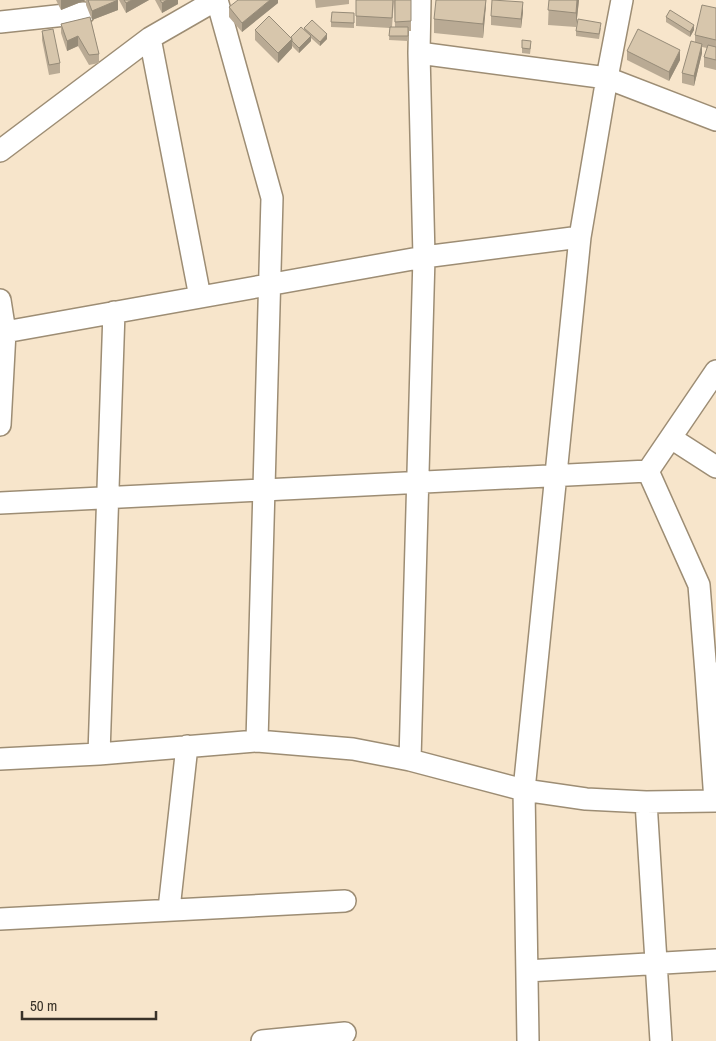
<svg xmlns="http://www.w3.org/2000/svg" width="716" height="1041" font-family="'Archivo Narrow',sans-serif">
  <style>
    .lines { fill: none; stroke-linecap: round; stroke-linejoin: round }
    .minor-casing { stroke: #9d8d74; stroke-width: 24 }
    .minor { stroke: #fff; stroke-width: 21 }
    .wall { fill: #b9aa94 }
    .shaded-wall { fill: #968b78 }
    .building { fill: #d7c6ac; stroke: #968b78 }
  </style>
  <rect width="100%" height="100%" fill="#f7e5cb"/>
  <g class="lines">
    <!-- minor casing -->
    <g class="minor-casing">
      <path id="minor" d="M217,0L272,198L257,741
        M0,22L84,13
        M150,38L200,297
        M419,53L607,78L716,120
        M0,151L150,38L216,0
        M0,300L5,332L0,425
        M5,332L424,257L580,237
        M671,438L716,467
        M648,471L699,585L706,673H716
        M648,471L716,371
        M0,503L648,471
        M706,673L715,801
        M99,754L114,312
        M0,759L99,754L257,741L353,749L410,760L524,790L586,799L646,802L716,801
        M410,760L424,257L419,53L420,0
        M646,802L661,1041
        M169,909L187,746
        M0,919L345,901
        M527,971L716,960
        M262,1041L345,1033
        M528,1041L524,790L580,237L607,78L622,0"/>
    </g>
    <!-- minor -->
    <use href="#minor" class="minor"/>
  </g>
  <!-- wall -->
  <path class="wall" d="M56,0H118V10L92,20L86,5V0L61,10Z
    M119,0H149L126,13Z
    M155,0H178V4L162,13Z
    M278,0V3L242,32L229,17V7Z
    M315,0H349V4L316,8Z
    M394,0H411V31H408V41L389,40L390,28L356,26V16L394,0L392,27H395Z
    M486,0L483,38L434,33V19Z
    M549,0H579L576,27L548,25Z
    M716,8V70L704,67V57L707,48L702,47V53L694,86L682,83V73L695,42V35Z
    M523,12L521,28L491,25V16Z
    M354,13V28L331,27V22Z
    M90,17L99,54V63L89,65L78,46L67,51L61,33V24Z
    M666,17L694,30L690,37L666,22Z
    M304,28L327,39L320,46L311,38V41L299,53L292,46V48L278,63L255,40V30L291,37L304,30Z
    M601,28L599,39L576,36V31Z
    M42,31L60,63V73L49,75L42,40Z
    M531,46L530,54L522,53V48Z
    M627,51L680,60L669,81L627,60Z"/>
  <!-- shaded-wall -->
  <path class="shaded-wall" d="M61,0H86L61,10Z
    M118,0V10L92,20V11Z
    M132,0H149L126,13V3Z
    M167,0H178V4L162,13V3Z
    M270,0H278V3L242,32V23Z
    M486,0V6L483,38V24Z
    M577,0H579L576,27V13Z
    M523,2V12L521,28V19Z
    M694,25V30L690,37V32Z
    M327,34V39L320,46V42Z
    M78,36V46L67,51V41Z
    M311,36V41L299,53V48Z
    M292,39V48L278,63V53Z
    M702,44V53L694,86V76Z
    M680,50V60L669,81V72Z"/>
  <!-- building -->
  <path class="building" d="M88,0H118L92,11Z
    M124,0H132L126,3Z
    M160,0H167L162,3Z
    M238,0H270L242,23L229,7Z
    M356,0H393L392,18L356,16Z
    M395,0H411V21L395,22Z
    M436,0H486L483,24L434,19Z
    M492,0L523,2L521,19L491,16Z
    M549,0H577L576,13L548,10Z
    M702,5L716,8V40L695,35Z
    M670,10L694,25L690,32L666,17Z
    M332,12L354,13V23L331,22Z
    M269,16L292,39L278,53L255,30Z
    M90,17L99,54L89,55L78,36L67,41L61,24Z
    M578,19L601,23L599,34L576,31Z
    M312,20L327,34L320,42L304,28Z
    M301,27L311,36L299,48L292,41V39L291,37Z
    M390,27H408V36H389Z
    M53,29L60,63L49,65L42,31Z
    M638,29L680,50L669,72L627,51Z
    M522,40L531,41L530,49L522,48Z
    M691,41L702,44L694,76L682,73Z
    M708,45L716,47V60L704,57Z"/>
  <!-- scale -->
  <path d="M22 1011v8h134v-8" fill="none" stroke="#393228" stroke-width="2.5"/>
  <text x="30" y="1011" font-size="15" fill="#393228" stroke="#f7e5cb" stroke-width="4" paint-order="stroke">50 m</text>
</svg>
